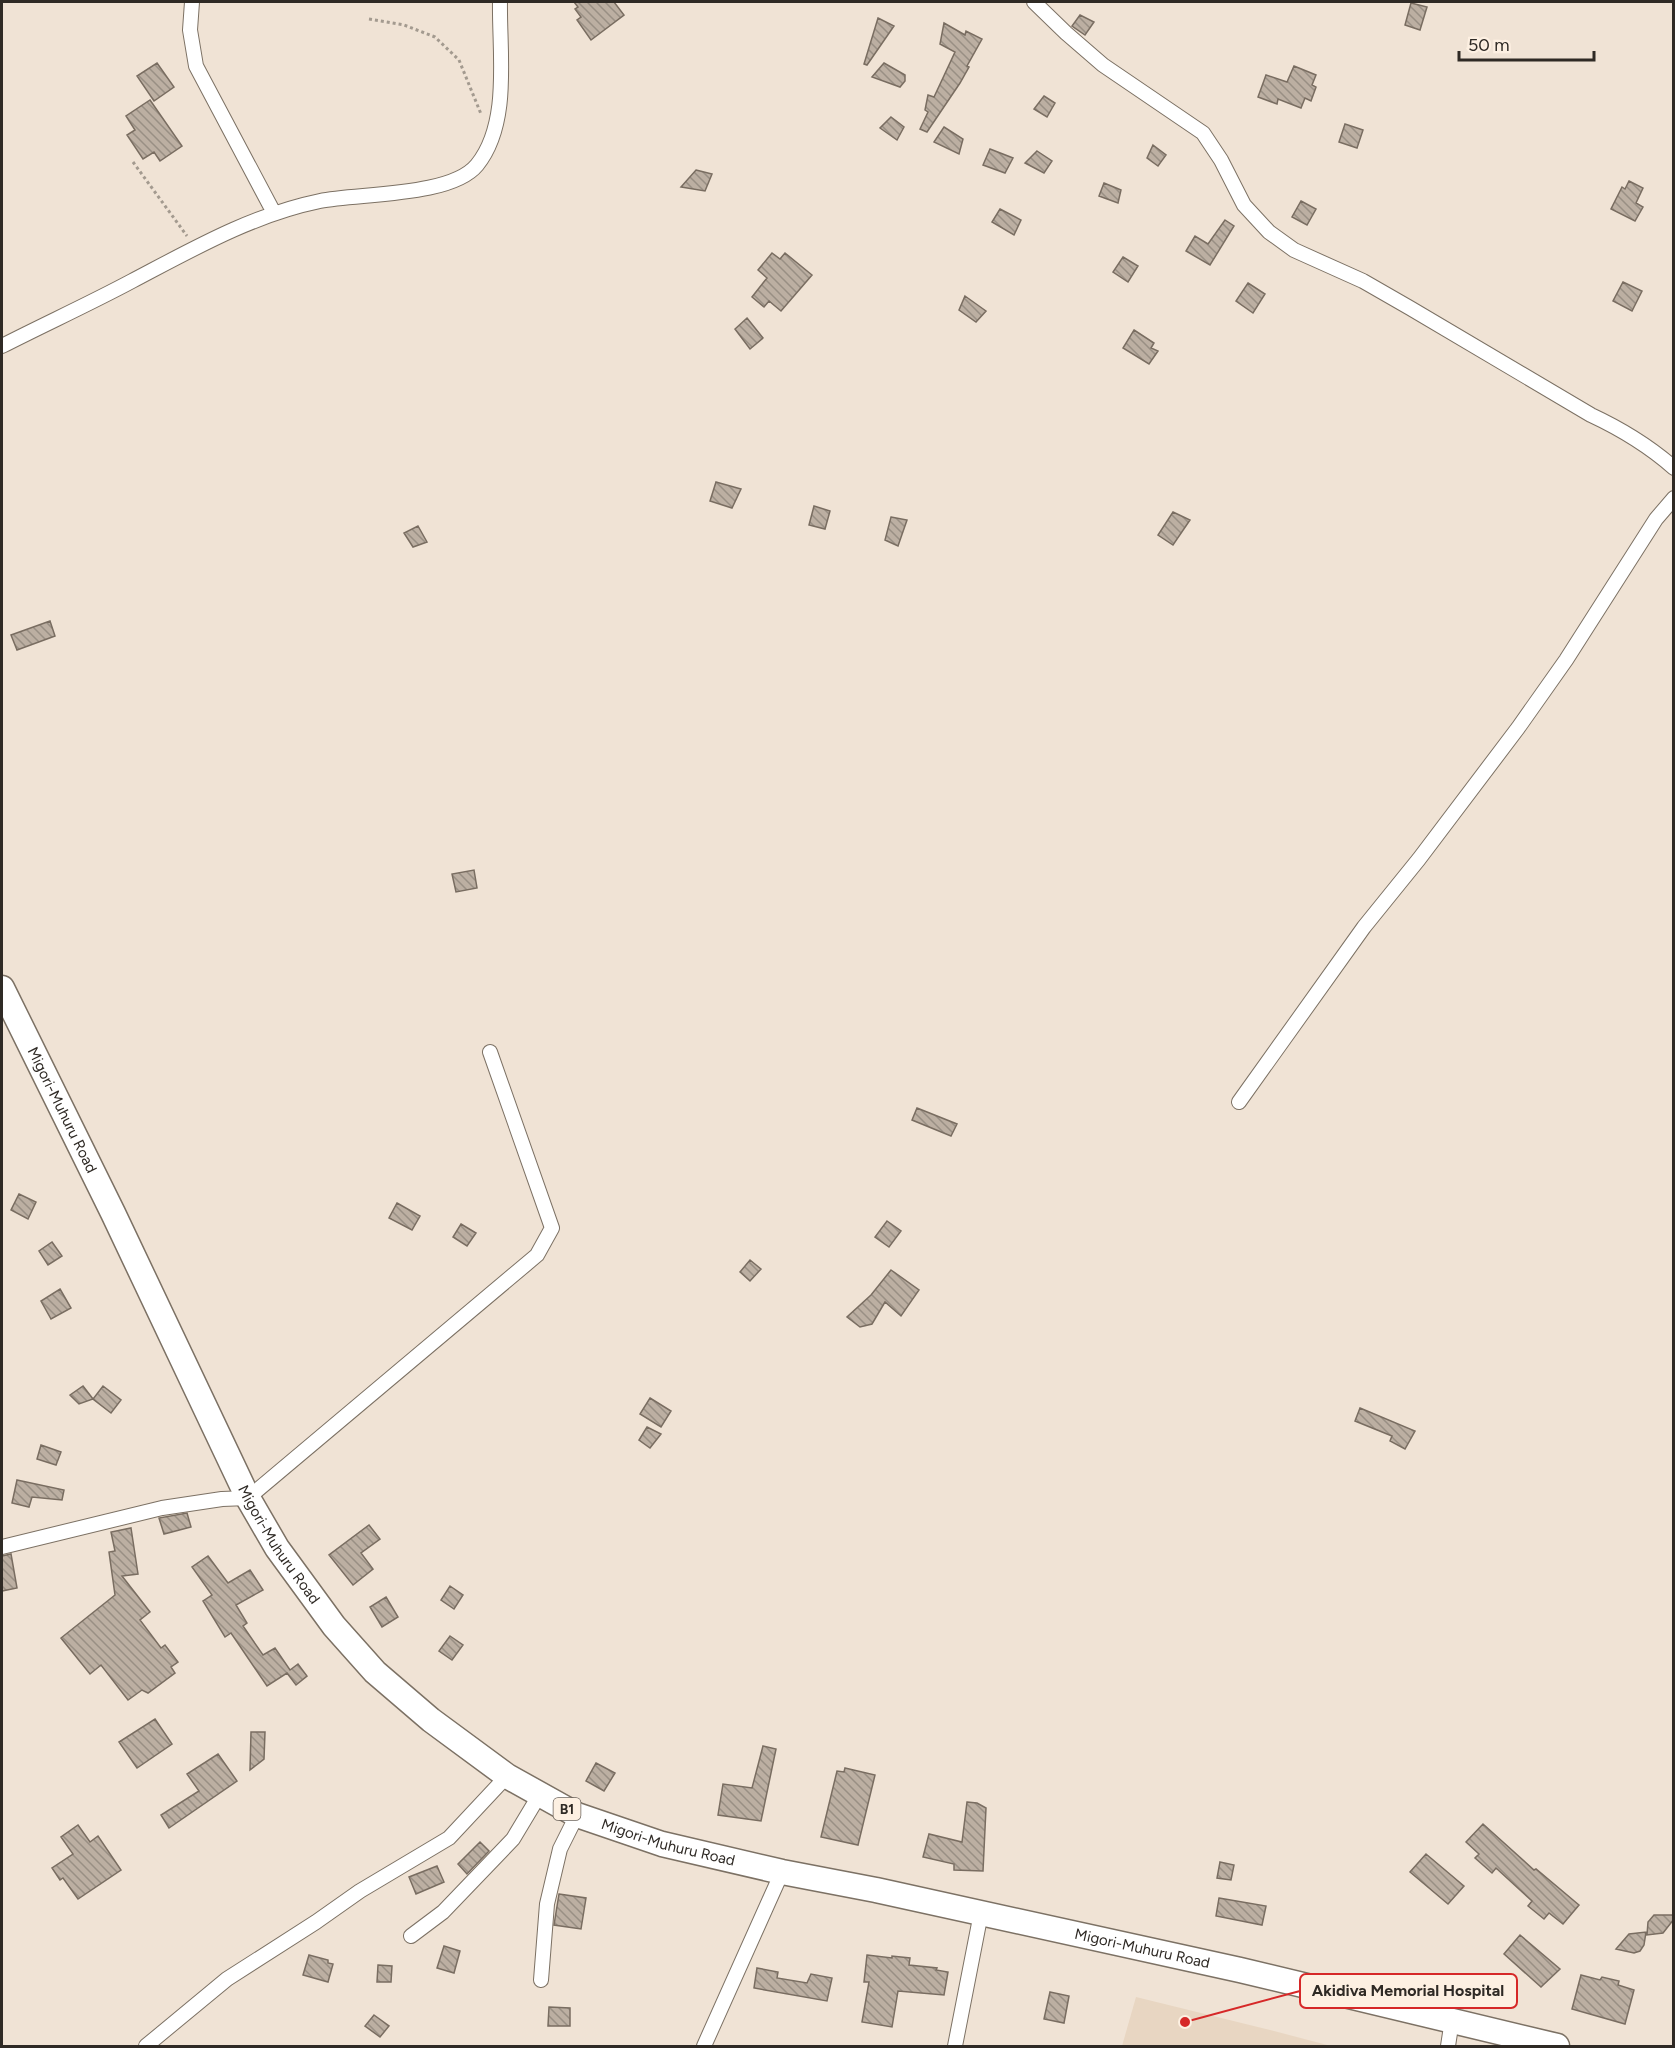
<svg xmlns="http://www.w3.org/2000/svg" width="1675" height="2048" font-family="Figtree,sans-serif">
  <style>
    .built { fill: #e8d6c2 }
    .building { fill: url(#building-back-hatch); stroke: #796d61; stroke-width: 1.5 }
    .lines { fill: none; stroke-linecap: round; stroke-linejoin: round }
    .minor-casing { stroke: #7c7164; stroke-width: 16 }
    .trunk-casing { stroke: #7c7164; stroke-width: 27 }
    .path { stroke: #a39a8f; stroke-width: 3; stroke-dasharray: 3 3; stroke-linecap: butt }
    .minor { stroke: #fff; stroke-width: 14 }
    .trunk { stroke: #fff; stroke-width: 24 }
    .labels { text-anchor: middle; stroke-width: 6; stroke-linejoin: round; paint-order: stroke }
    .shield { fill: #fdf0e2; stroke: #6d655e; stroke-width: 1.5 }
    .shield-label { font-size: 14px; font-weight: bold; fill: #2f2a25 }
    .street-label { font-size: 15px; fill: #2f2a25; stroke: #fdf0e2 }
    .leader { fill: none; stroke: #d62828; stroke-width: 2 }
    .callout-dot { fill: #d62828; stroke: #fdf0e2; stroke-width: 2 }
    .callout { fill: #fdf0e2; stroke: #d62828; stroke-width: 2 }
    .callout-label { font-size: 16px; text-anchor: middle; font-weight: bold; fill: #2f2a25 }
  </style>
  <defs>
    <pattern id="building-back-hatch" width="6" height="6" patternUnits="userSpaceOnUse" patternTransform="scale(1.5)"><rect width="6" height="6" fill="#bcafa2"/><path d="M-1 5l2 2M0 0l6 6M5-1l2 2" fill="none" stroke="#998f84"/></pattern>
  </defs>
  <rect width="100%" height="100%" fill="#f0e3d5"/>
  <!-- built -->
  <path class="built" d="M1136,1997L1274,2031L1331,2046H1122Z"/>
  <!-- building -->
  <path class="building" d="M574,2H614L624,15L591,40L577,20L581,17L575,9L578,7Z
    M1411,3L1427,7L1420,30L1405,25Z
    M1080,15L1094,22L1085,35L1072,26Z
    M878,18L894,26L867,65L864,64Z
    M944,23L965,35L966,31L982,39L967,66L969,67L960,83L927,132L920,129L928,112L925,110L928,95L934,97L955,52L940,44Z
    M157,63L174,87L154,101L137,76Z
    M884,63L905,75V81L900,87L872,77Z
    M1294,66L1316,75L1312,85L1316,87L1311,101L1305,98L1301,108L1278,99L1277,104L1258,97L1266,75L1287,82Z
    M1044,96L1055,103L1047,117L1034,109Z
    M150,100L182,146L160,161L154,152L143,159L127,135L135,130L126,116Z
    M891,117L904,127L897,140L880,128Z
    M1345,124L1363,130L1357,148L1339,142Z
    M944,127L963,139L959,154L934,142Z
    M1153,145L1166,155L1158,166L1147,158Z
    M990,149L1013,158L1005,173L983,165Z
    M1037,151L1052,161L1044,173L1025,163Z
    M696,170L712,174L705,191L681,187Z
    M1629,181L1643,188L1636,203L1643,207L1635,221L1611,209L1622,187L1625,189Z
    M1104,183L1121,190L1118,203L1099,196Z
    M1301,201L1316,209L1307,225L1292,217Z
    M1000,209L1021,220L1014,235L992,222Z
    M1225,220L1234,226L1210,265L1186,251L1195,236L1208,244Z
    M772,253L780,259L785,253L812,275L781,311L769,301L764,307L752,297L767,278L758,270Z
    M1123,257L1138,266L1128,282L1113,272Z
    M1623,282L1642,291L1632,311L1613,301Z
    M1248,283L1265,294L1253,313L1236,301Z
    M965,296L986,311L976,322L959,310Z
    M747,318L763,338L750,349L735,329Z
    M1134,330L1154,343L1151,348L1158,351L1149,364L1123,348Z
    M716,482L741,489L732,508L710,501Z
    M814,506L830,511L825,529L809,525Z
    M1173,512L1190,520L1173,545L1158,535Z
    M891,517L907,520L898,546L885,540Z
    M418,526L427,542L413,547L404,533Z
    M50,621L55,636L17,650L11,635Z
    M474,870L477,888L456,892L452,874Z
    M917,1108L957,1124L951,1136L912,1120Z
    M19,1194L36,1202L28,1219L11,1210Z
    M397,1203L420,1216L412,1230L389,1218Z
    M887,1221L901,1231L889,1247L875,1237Z
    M461,1224L476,1233L467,1246L453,1237Z
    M52,1242L62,1256L48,1265L39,1251Z
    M750,1260L761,1269L750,1281L740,1272Z
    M891,1270L919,1290L901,1316L885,1302L872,1324L860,1327L847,1317L871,1295Z
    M60,1289L71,1308L51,1319L41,1301Z
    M83,1386L93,1399L79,1404L70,1395Z
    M103,1386L121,1400L111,1413L93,1399Z
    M650,1398L671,1411L661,1427L640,1414Z
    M1360,1408L1415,1431L1405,1449L1390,1441L1392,1436L1355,1421Z
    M647,1427L661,1434L650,1448L639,1440Z
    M41,1445L61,1452L56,1465L37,1459Z
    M17,1480L64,1490L62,1500L32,1497L29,1507L12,1503Z
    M187,1513L191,1527L164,1534L159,1518Z
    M369,1525L380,1539L361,1553L373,1569L353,1585L329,1555Z
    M131,1528L138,1574L122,1576L150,1612L140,1620L161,1648L165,1645L178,1662L171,1667L175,1673L148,1693L142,1690L128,1700L101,1665L90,1674L61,1638L115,1595L109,1552L115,1551L111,1532Z
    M11,1554L17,1588L2,1591V1556Z
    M208,1556L228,1583L250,1570L263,1590L236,1605L247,1623L243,1626L263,1655L275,1648L290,1670L298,1664L307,1676L296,1685L287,1673L267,1686L231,1633L225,1637L203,1601L212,1595L192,1567Z
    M450,1586L463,1595L454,1609L441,1600Z
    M386,1597L398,1617L382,1627L370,1607Z
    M450,1636L463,1645L452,1660L439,1651Z
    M155,1719L172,1744L137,1768L119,1742Z
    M251,1732H265L264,1759L250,1770Z
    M763,1746L776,1749L761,1821L718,1815L723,1784L752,1788Z
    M218,1754L237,1781L169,1828L161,1815L199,1791L187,1774Z
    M596,1763L615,1773L604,1791L586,1781Z
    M845,1768L875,1775L858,1845L821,1837L837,1771L844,1772Z
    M967,1802L977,1803L986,1808L983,1871L954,1870V1864L923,1857L929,1834L962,1842Z
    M1483,1824L1534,1870L1536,1869L1579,1905L1563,1924L1549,1913L1544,1919L1528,1906L1532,1901L1496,1868L1492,1873L1475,1858L1479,1854L1466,1842Z
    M78,1825L90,1842L98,1836L121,1870L78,1899L63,1878L60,1880L52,1868L73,1854L61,1837Z
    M480,1842L489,1851L467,1874L458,1864Z
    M1426,1854L1464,1886L1448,1904L1410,1872Z
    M1220,1862L1234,1865L1231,1880L1217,1878Z
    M437,1866L444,1882L416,1894L409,1877Z
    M559,1894L586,1898L581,1929L554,1925Z
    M1219,1898L1266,1906L1262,1925L1216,1916Z
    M1654,1915H1674V1919L1663,1933L1647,1935L1648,1922Z
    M1646,1932L1644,1945L1640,1951L1634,1953L1616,1949L1629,1934Z
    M1520,1935L1560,1969L1541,1987L1504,1954Z
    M444,1946L460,1951L454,1973L437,1968Z
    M309,1955L328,1960V1963L333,1964L328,1982L303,1975Z
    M867,1955L892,1958V1956L910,1958L909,1965L937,1968L936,1970L948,1972L944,1995L898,1991L892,2027L862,2022L869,1982H864Z
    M378,1965L392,1966L391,1982H377Z
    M757,1968L778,1972L777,1978L807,1983L811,1974L832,1978L827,2001L754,1988Z
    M1581,1975L1600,1980L1602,1977L1619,1981L1618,1985L1634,1990L1625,2024L1572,2009Z
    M1050,1992L1069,1996L1064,2023L1044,2019Z
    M549,2007L570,2008V2026H548Z
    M374,2015L389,2026L380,2037L365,2026Z"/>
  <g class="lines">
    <!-- minor casing -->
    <g class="minor-casing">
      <path id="minor" d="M192,2L190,30L196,66L274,213
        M1034,2L1066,33L1103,65L1203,133L1221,160L1244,205L1269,232L1294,250L1363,281L1410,308L1591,415C1621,429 1649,446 1674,468
        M2,346C45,324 89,304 132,281C193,249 252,215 320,201C358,193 451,197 477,165C511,123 499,52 500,2
        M1239,1102L1364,927L1419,859L1518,728L1566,660L1656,519L1674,498
        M2,1547L162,1508L222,1499L248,1498L537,1255L552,1228L490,1052
        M411,1936L443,1912L513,1839L540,1794
        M541,1980L547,1904L560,1849L577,1815
        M146,2046L227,1979L316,1922L360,1891L449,1838L507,1776
        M704,2046L782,1872
        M955,2046L981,1913
        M1448,2046L1452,2020"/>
    </g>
    <!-- trunk casing -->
    <g class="trunk-casing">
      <g id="trunk">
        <path id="s1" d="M2,988L113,1213L248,1498L277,1548L334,1626L375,1672L431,1720L507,1776L577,1815L662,1844L782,1872L876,1890L1240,1970L1557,2046"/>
      </g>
    </g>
    <!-- path -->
    <path class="path" d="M369,19L404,25L435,37L459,60L481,114
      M133,162L187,236"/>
    <!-- minor -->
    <use href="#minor" class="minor"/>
    <!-- trunk -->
    <use href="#trunk" class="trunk"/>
  </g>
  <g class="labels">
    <!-- shield labels -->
    <rect class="shield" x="553.5" y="1798" width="27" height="22" rx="4.5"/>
    <g class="shield-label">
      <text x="567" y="1814">B1</text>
    </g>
    <!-- street labels -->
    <g class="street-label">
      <text dy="5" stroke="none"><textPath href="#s1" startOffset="136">Migori-Muhuru Road</textPath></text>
      <text dy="5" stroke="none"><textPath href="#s1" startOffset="622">Migori-Muhuru Road</textPath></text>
      <text dy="5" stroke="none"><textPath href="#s1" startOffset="1126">Migori-Muhuru Road</textPath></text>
      <text dy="5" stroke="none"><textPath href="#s1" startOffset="1612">Migori-Muhuru Road</textPath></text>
    </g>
  </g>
  <!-- callouts -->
  <path class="leader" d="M1185 2022L1300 1991"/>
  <circle class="callout-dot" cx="1185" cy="2022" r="6"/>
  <rect class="callout" x="1300" y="1974" width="217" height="34" rx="6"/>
  <g class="callout-label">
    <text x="1408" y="1996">Akidiva Memorial Hospital</text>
  </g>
  <!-- border -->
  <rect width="1675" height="2048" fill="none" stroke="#2f2a25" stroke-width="6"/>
  <!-- scale -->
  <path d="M1459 51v9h135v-9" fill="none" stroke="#2f2a25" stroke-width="3"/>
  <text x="1468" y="51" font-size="18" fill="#2f2a25" stroke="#fdf0e2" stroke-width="4.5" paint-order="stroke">50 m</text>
</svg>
